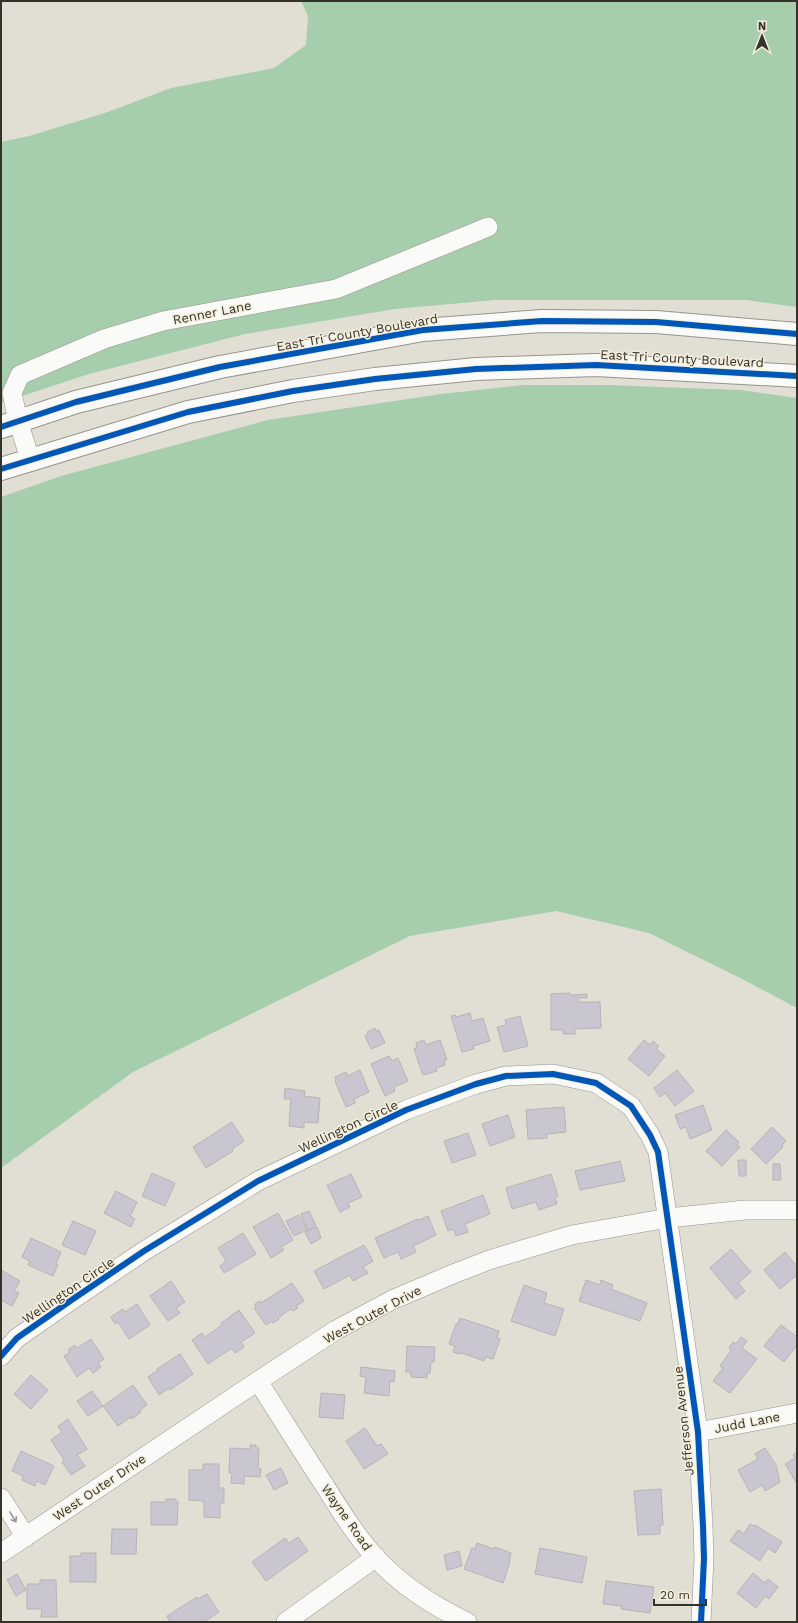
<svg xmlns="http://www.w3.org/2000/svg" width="798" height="1623" font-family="'Work Sans',sans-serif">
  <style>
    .forest { fill: #a7ceac }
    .building { fill: #c9c6d1; stroke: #b6b4b3 }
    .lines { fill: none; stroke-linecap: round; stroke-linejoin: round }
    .minor-casing { stroke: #97948d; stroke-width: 20 }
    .highway-casing { stroke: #97948d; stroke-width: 24 }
    .minor { stroke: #fafaf9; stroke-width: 19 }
    .highway { stroke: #fafaf9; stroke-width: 22 }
    .cycleway-casing { stroke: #f4eedb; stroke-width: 8 }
    .cycleway { stroke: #0057b8; stroke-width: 6 }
    .oneway { stroke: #979692 }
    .labels { text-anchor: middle; stroke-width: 3; stroke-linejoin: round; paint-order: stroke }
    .street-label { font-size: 13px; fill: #34322b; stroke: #f4eedb }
  </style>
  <rect width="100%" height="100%" fill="#e1ded4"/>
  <!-- forest -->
  <path class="forest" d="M301,1H797V307L746,300H495L395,309L245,334L89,374L1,403V142L29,136L105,113L171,88L274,68L306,45L308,16Z
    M524,385H607L740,390L797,398V1008L742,979L649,933L556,911L410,936L133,1072L1,1168V497L61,476L268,420L441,394Z"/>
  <!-- building -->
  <path class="building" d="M570,993V995L587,994V998H578V1002H600L601,1028L575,1029V1034H563V1030H551V994Z
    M470,1013L472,1021L483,1018L490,1041L473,1046L474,1049L462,1052L451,1016L455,1015L456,1017Z
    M520,1016L528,1046L504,1052L497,1027L506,1025L505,1020Z
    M375,1028L376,1031L379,1030L385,1043L371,1049L365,1036L368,1035L367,1032Z
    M424,1040L426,1045L440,1040L447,1060H444L445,1065L436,1068L437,1071L423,1075L414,1049L417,1047L416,1043Z
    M644,1040L650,1045L653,1041L659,1046L656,1049L665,1056L649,1076L628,1059Z
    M389,1056L392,1061L398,1058L408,1081L394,1087L395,1091L385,1096L371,1064Z
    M360,1070L369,1092L354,1099L355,1103L346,1107L335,1081L336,1080L335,1077L346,1072L347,1076Z
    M677,1070L694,1091L675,1106L665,1093L660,1097L654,1088Z
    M285,1088L305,1091L304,1096L320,1098L318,1123L304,1122V1128L289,1126L291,1099H284Z
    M703,1105L712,1130L690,1139L686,1127L680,1129L675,1115Z
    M564,1107L566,1132L547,1134V1138L528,1139L526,1110Z
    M508,1115L515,1137L490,1146L482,1124Z
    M232,1122L244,1141L232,1149L233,1151L206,1168L193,1147Z
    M772,1127L786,1141L782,1145L783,1147L766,1164L751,1149Z
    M726,1130L739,1142L737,1145L740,1147L722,1166L706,1151Z
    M468,1133L476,1155L452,1163L444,1141Z
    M738,1160H746V1176H739Z
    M620,1161L625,1181L580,1190L575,1171Z
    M773,1164H780L781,1180H773Z
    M152,1173L175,1183L165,1206L142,1196Z
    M351,1174L362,1197L348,1203L350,1207L340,1212L327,1185Z
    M551,1174L558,1196L555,1197L557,1204L539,1210L536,1202L512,1209L506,1188Z
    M116,1191L137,1202L130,1216L135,1219L131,1227L104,1213Z
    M483,1195L490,1214L465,1224L468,1232L456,1236L453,1229L448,1231L441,1211Z
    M309,1211L316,1226L308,1230L301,1214Z
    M278,1213L293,1240L281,1247L284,1250L271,1258L253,1227Z
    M299,1215L307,1230L294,1236L286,1221Z
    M428,1216L436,1235L413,1246L416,1252L401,1259L398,1252L384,1258L375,1238L418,1219L419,1220Z
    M73,1221L96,1231L85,1255L62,1245Z
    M317,1227L321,1238L311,1244L305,1232Z
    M243,1233L256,1254L224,1273L220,1266L226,1261L218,1248Z
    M31,1238L61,1252L56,1264L58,1265L53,1276L28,1265L30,1261L22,1257Z
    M364,1245L373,1261L363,1267L368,1273L353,1281L350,1275L324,1289L314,1271Z
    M731,1249L751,1272L738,1283L745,1291L736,1299L710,1268Z
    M785,1252L797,1266V1275L780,1289L764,1270Z
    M1,1270L20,1281L14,1291L19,1293L12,1306L1,1300Z
    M586,1280L600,1285L601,1280L613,1285L611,1289L647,1303L640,1321L579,1301Z
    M171,1281L185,1302L176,1308L180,1313L168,1321L150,1296Z
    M292,1283L304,1301L296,1306L298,1308L292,1311L291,1309L278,1318L279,1319L273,1323L272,1321L266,1325L254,1308L256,1307L255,1304L260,1301L261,1303Z
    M524,1285L547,1293L544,1303L564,1309L555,1336L511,1321Z
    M137,1304L150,1325L129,1339L118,1322L115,1324L111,1317L123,1309L125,1312Z
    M239,1310L255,1333L241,1342L244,1347L235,1353L232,1348L208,1364L192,1340L202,1333L205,1337L222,1325L221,1323Z
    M460,1318L499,1331L497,1338L500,1339L493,1359L486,1357L484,1361L462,1353L461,1354L453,1352L455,1346L449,1344L456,1324H458Z
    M781,1325L797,1337V1345L784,1362L764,1346Z
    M741,1337L747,1341L742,1348L757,1359L730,1393L713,1381L723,1368L720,1366L731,1350L729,1348L733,1342L736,1344Z
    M91,1339L104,1359L98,1363L101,1367L93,1373L89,1368L77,1377L64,1356L70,1352L68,1350L75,1345L77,1348Z
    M407,1346L435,1347L434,1362H431L430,1373H427V1378L411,1377V1372H406Z
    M180,1354L193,1374L170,1390L169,1388L159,1395L148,1377L158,1370L157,1369Z
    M361,1367L395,1371L394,1382L390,1381L389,1396L364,1393L366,1377L360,1376Z
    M31,1375L48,1390L31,1409L14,1394Z
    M133,1385L147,1405L140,1410L141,1412L132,1419L131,1417L118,1426L103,1406Z
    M92,1391L103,1406L88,1416L77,1401Z
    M321,1393L345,1395L343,1419L319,1417Z
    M68,1419L87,1449L77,1455L85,1466L71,1475L62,1462L64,1460L51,1440L62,1432L58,1426Z
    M365,1428L377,1446L381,1444L388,1454L364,1469L346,1441Z
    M250,1445H256V1448H259L258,1468L261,1469L260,1477L244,1476V1484L231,1483L232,1473H229L230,1448L250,1449Z
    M765,1448L776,1465L780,1482L765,1491L762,1485L750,1492L738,1470L758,1459L755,1454Z
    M21,1451L54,1466L45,1485L37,1481L35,1486L22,1480L23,1476L12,1471Z
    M797,1452V1484L785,1464L795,1458L793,1455Z
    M203,1464H219V1488H224V1503H220V1518L204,1517V1501L189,1500V1470H203Z
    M281,1468L288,1483L274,1490L266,1475Z
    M661,1489L663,1525H660V1534L638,1535L634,1491Z
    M166,1499H176V1502H178L177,1525H151V1502H166Z
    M750,1524L754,1526L755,1525L782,1542L775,1553L768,1548L760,1561L730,1541L738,1530L744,1534Z
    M112,1529H137L136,1554H111Z
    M298,1537L308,1551L266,1581L252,1562L285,1538L289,1543Z
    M477,1543L494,1549L495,1547L511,1553L509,1561L510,1562L503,1583L464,1569L472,1548L475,1549Z
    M540,1548L587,1557L582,1583L535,1574Z
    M459,1551L462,1566L447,1570L444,1555Z
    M81,1553H96V1582H70V1556H81Z
    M753,1573L765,1583L768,1579L778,1587L769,1599L765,1596L756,1608L737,1593Z
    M17,1574L26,1590L16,1596L7,1580Z
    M40,1580H56L57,1617H41L42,1609H27V1584H40Z
    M606,1581L654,1587L650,1613L621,1609L622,1606L603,1604Z
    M207,1594L219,1612L204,1622H170L167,1616L197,1597L198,1599Z"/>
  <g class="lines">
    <!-- minor casing -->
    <g class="minor-casing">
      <path id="minor" d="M30,459L18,421L12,393L20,375L104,339L163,321L336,289L488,227
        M1,1356L17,1338L73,1299L144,1251L258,1181L406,1110L476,1084L506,1076L553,1074L596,1083L631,1106L650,1135L658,1152L698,1432L703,1526L704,1558L701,1622
        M258,1381C280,1416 302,1451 325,1486C340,1510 356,1536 376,1558C401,1585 433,1606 467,1622
        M698,1432L797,1413
        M1,1498L26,1537
        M1,1553L258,1381L336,1330L392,1300L453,1274L489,1260L572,1235L668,1218L745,1210H797
        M286,1622L376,1557"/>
    </g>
    <!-- highway casing -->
    <g class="highway-casing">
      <path id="highway" d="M1,427L76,402L220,367L423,330L542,321L656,322L797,334
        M1,469L188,412L293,391L375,379L476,369L596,365L797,376"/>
    </g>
    <!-- minor -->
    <use href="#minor" class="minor"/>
    <!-- highway -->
    <use href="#highway" class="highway"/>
    <!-- cycleway casing -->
    <g class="cycleway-casing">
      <path id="cycleway" d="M1,427L76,402L220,367L423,330L542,321L656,322L797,334
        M1,469L188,412L293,391L375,379L476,369L596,365L797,376
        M1,1356L17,1338L73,1299L144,1251L258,1181L406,1110L476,1084L506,1076L553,1074L596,1083L631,1106L650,1135L658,1152L698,1432L703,1526L704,1558L701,1622"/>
    </g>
    <!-- cycleway -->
    <use href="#cycleway" class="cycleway"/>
  </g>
  <!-- one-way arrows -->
  <defs><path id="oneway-shaft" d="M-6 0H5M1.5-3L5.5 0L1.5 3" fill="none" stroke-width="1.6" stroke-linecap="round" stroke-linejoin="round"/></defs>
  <use class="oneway" href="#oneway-shaft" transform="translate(13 1517) rotate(58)"/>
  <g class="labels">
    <!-- street labels -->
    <g class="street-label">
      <text transform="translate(212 312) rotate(-11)" y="5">Renner Lane</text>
      <text transform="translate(357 332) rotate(-10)" y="5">East Tri County Boulevard</text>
      <text transform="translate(682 358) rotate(3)" y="5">East Tri County Boulevard</text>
      <text transform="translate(348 1126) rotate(-25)" y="5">Wellington Circle</text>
      <text transform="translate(68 1290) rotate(-34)" y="5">Wellington Circle</text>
      <text transform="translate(372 1314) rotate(-28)" y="5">West Outer Drive</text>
      <text transform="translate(683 1421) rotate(-96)" y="5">Jefferson Avenue</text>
      <text transform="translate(747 1422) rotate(-11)" y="5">Judd Lane</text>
      <text transform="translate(99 1487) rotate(-34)" y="5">West Outer Drive</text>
      <text transform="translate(347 1517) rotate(55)" y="5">Wayne Road</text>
    </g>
  </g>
  <!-- border -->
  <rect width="798" height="1623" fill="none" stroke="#34322b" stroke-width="4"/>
  <!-- north arrow -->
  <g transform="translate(762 36)" stroke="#f4eedb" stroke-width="3" paint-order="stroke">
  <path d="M0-3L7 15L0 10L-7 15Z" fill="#34322b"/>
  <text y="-6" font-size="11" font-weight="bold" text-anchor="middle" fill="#34322b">N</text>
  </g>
  <!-- scale -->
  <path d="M654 1599v6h52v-6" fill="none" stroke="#34322b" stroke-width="2"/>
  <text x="660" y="1599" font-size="12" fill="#34322b" stroke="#f4eedb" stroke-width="3" paint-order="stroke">20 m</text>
</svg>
